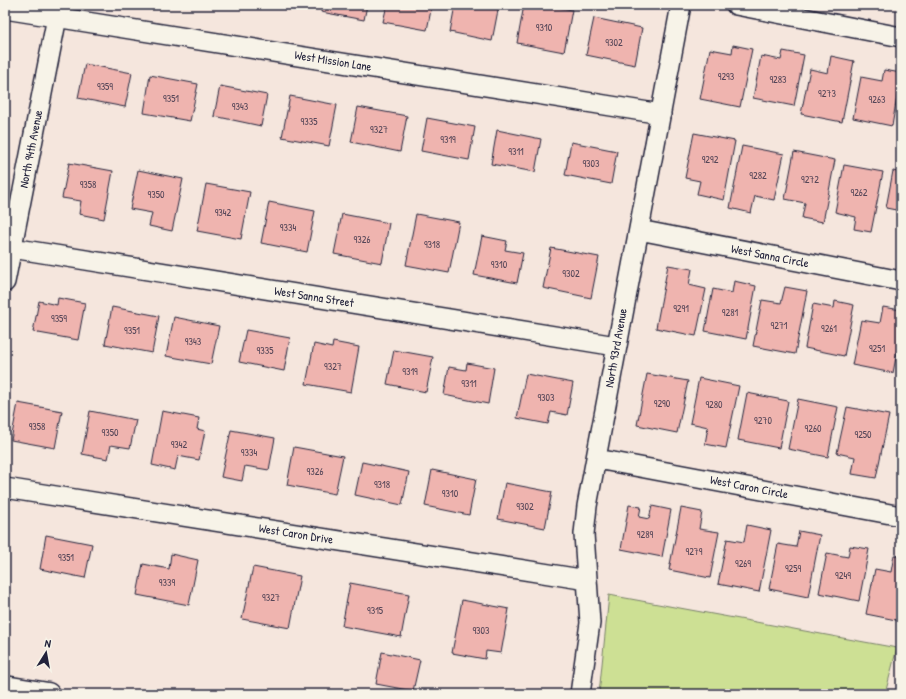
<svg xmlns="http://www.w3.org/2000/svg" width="906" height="699" font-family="'Patrick Hand',sans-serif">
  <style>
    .green { fill: #cde094; stroke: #788168 }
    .building { fill: #efb4af; stroke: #22223b }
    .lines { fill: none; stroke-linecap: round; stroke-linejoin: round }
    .street-casing { stroke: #22223b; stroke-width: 22 }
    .secondary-casing { stroke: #22223b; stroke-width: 25 }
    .street { stroke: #f7f3e8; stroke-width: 19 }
    .secondary { stroke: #f7f3e8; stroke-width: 22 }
    .labels { text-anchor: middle; stroke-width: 3; stroke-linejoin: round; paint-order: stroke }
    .number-label { font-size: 10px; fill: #554658 }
    .street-label { font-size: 12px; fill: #22223b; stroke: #f7f3e8 }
  </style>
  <rect width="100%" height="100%" fill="#f5e6dd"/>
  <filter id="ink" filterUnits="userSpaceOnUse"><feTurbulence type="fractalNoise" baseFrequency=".025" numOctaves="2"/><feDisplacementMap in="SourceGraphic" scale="8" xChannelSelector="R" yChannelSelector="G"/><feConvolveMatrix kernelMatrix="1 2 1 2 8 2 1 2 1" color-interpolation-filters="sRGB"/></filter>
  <g filter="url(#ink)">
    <!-- green -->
    <path class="green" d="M609,595L897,648L885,694H599Z"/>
    <!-- building -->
    <path class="building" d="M322,5H367L364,20L321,12Z
      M387,5H432L427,30L383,22Z
      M455,5H499L492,41L450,32Z
      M524,5H547L572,10L564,52L517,43Z
      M594,18L642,28L635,65L586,55Z
      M733,45L752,49L740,107L700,99L710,49L732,53Z
      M783,51L804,55L794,106L753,98L761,56L781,60Z
      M831,56L854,61L842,122L801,114L810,69L828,73Z
      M85,64L132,73L125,107L78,98Z
      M884,70L901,73L892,126L853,118L861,77L882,81Z
      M150,75L198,84L190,121L144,113Z
      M220,86L267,95L261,126L214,116Z
      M290,96L337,105L329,146L282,137Z
      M358,107L407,116L400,152L351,142Z
      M427,118L475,127L469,160L421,151Z
      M497,130L541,139L535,172L491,164Z
      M694,133L735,141L724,200L697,194L700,181L685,178Z
      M571,142L617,151L611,184L565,175Z
      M742,146L784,154L774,200L755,196L751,213L730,208Z
      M794,152L835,160L823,222L802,218L805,203L785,199Z
      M69,163L113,171L104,219L79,214L81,201L62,198Z
      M844,165L883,172L871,232L854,229L856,217L835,212Z
      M138,170L183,179L172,231L149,226L152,213L130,209Z
      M893,171L901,173V211L886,208Z
      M206,184L250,192L241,239L197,231Z
      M269,202L315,211L307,252L261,243Z
      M342,214L389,223L382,263L334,254Z
      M416,214L459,222L449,273L406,265Z
      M482,236L507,241L505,250L523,253L517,283L474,275Z
      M551,248L599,257L591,298L543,288Z
      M668,265L692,269L689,285L706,289L696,336L656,328Z
      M734,281L756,286L746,339L705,331L713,289L732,293Z
      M785,287L807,291L795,354L753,346L762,300L781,303Z
      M58,298L85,303L78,340L33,332L39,301L57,305Z
      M835,301L854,305L844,356L805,348L813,304L834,308Z
      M112,307L159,316L152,353L105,344Z
      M883,307L901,310V331L893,373L852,365L861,320L880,323Z
      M174,317L219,326L211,364L166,356Z
      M246,330L290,338L284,371L239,362Z
      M333,342L359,347L351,392L306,384L314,344L332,348Z
      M394,350L433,357L426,392L387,384Z
      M467,363L494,368L488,404L444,395L449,367L466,370Z
      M526,374L573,383L567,415L551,412L548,424L517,418Z
      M647,374L688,381L677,433L637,425Z
      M699,378L739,386L726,448L705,444L708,427L690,423Z
      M747,393L788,401L779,448L738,440Z
      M798,399L838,407L828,457L788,449Z
      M18,403L62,411L55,448L11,440Z
      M847,407L889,415L876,478L852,474L855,457L837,453Z
      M90,411L136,420L130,448L111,445L108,459L82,454Z
      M162,411L199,418L197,429L205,431L199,460L178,456L175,470L152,465Z
      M231,430L275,438L269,470L245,466L242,481L221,477Z
      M294,447L343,456L335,494L287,485Z
      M362,462L409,472L402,505L355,495Z
      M432,470L476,479L469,515L425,506Z
      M505,483L552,492L545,528L498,519Z
      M629,505L641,507L639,517L649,519L652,506L671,510L662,557L621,549Z
      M681,508L702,512L699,529L719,532L710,578L669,570Z
      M747,525L771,530L759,592L718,584L727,539L744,542Z
      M799,531L820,535L808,597L769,589L778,544L796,547Z
      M46,535L92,544L85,578L40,569Z
      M850,546L869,549L859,601L819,593L827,553L848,557Z
      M171,554L198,560L189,605L137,595L143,564L169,569Z
      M894,555L901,556V621L866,614L875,569L891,572Z
      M253,567L300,576L290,628L242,619Z
      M350,583L409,594L401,637L342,626Z
      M462,600L509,609L501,653L486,651L485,659L452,653Z
      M382,652L420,660L413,691L376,684Z"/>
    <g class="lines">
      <!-- street casing -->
      <g class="street-casing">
        <path id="street" d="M736,5L901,37
          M5,9L661,114
          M639,230L901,281
          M12,248L616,346
          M5,282L57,17
          M597,459L901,516
          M5,488L587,580
          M580,694L590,623L584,534L587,506L681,5"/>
      </g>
      <!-- secondary casing -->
      <g class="secondary-casing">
        <path id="secondary" d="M5,687L48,694"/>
      </g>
      <!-- street -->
      <use href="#street" class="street"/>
      <!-- secondary -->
      <use href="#secondary" class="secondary"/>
    </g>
  </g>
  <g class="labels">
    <!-- number labels -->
    <g class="number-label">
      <text x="544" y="31">9310</text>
      <text x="614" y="46">9302</text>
      <text x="726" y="80">9293</text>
      <text x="778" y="83">9283</text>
      <text x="105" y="90">9359</text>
      <text x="827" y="97">9273</text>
      <text x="171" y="102">9351</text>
      <text x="877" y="103">9263</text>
      <text x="240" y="110">9343</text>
      <text x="309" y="125">9335</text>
      <text x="379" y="133">9327</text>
      <text x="448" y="143">9319</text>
      <text x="516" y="155">9311</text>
      <text x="710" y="163">9292</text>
      <text x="591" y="167">9303</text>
      <text x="758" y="179">9282</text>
      <text x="810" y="183">9272</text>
      <text x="88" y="188">9358</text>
      <text x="859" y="196">9262</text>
      <text x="156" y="198">9350</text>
      <text x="223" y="216">9342</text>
      <text x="288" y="231">9334</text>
      <text x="362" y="243">9326</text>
      <text x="432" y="248">9318</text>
      <text x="499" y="268">9310</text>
      <text x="571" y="277">9302</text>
      <text x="681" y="312">9291</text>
      <text x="730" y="316">9281</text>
      <text x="59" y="322">9359</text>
      <text x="779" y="329">9271</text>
      <text x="829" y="332">9261</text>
      <text x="132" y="334">9351</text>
      <text x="193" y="345">9343</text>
      <text x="877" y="352">9251</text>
      <text x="265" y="354">9335</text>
      <text x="333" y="370">9327</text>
      <text x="410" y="375">9319</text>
      <text x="469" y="387">9311</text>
      <text x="546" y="401">9303</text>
      <text x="662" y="407">9290</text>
      <text x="714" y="408">9280</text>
      <text x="763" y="424">9270</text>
      <text x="37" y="430">9358</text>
      <text x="813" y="432">9260</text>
      <text x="110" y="436">9350</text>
      <text x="863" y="438">9250</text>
      <text x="179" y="448">9342</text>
      <text x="249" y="456">9334</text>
      <text x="315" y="475">9326</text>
      <text x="382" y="488">9318</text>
      <text x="450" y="497">9310</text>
      <text x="525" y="510">9302</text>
      <text x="645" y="538">9289</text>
      <text x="694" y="555">9279</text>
      <text x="66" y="561">9351</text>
      <text x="743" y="567">9269</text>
      <text x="793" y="572">9259</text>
      <text x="843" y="579">9249</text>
      <text x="167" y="586">9339</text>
      <text x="271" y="601">9327</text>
      <text x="375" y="614">9315</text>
      <text x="481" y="634">9303</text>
    </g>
    <!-- street labels -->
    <g class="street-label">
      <text transform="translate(333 61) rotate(9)" y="4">West Mission Lane</text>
      <text transform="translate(31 149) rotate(-79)" y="4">North 94th Avenue</text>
      <text transform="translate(770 256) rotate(11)" y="4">West Sanna Circle</text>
      <text transform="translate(314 297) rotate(9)" y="4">West Sanna Street</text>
      <text transform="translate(616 348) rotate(-80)" y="4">North 93rd Avenue</text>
      <text transform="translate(749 487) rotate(11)" y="4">West Caron Circle</text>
      <text transform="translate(296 534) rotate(9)" y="4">West Caron Drive</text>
    </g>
  </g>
  <!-- margin -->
  <rect width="906" height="699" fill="none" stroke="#f7f3e8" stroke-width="20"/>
  <rect x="10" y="10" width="886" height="679" fill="none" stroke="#22223b" stroke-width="1.5" filter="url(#ink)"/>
  <!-- north arrow -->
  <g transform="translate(46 653) rotate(11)" stroke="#f7f3e8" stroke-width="3" paint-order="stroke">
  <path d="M0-3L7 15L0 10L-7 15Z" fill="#22223b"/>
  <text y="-6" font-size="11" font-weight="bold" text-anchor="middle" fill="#22223b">N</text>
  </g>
</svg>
